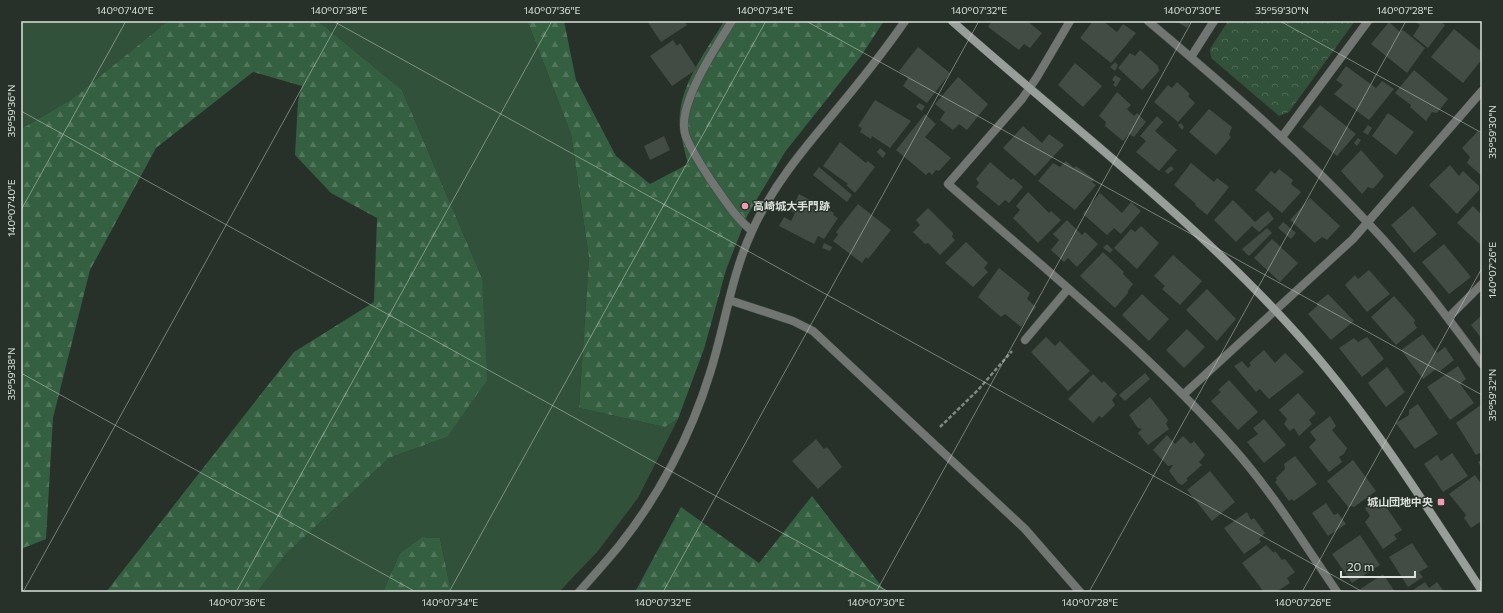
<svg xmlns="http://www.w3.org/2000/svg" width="1503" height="613" font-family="Commissioner,'Noto Sans JP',sans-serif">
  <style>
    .grass { fill: #31513a }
    .forest { fill: url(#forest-firs) }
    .park { fill: url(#park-crowns) }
    .building { fill: #424c44 }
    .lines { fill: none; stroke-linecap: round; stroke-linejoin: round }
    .street-casing { stroke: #444c46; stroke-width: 9 }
    .secondary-casing { stroke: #444c46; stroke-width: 9 }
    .path { stroke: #808882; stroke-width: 2.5; stroke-dasharray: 4 2; stroke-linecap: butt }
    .street { stroke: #727673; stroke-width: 8 }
    .secondary { stroke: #989f9a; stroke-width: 8 }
    .ticks { fill: none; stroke: #dbe1dc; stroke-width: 1; stroke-opacity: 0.45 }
    .poi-dot { fill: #f19ab1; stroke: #273029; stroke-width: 1.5 }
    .labels { text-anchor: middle; stroke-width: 3; stroke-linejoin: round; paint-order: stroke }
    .poi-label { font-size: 11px; font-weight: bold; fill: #dbe1dc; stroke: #273029; text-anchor: start }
    .neatline { fill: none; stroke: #dbe1dc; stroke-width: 1.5 }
    .ticks-label { font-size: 10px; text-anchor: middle; fill: #dbe1dc }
  </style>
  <defs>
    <pattern id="forest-firs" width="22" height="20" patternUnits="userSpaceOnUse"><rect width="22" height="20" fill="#346041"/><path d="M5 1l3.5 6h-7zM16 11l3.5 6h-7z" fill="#51765c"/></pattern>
    <pattern id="park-crowns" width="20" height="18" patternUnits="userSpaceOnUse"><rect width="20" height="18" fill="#31513a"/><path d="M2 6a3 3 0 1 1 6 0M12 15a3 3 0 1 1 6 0" fill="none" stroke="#4e6a56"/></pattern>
  </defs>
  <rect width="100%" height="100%" fill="#273029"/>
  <!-- grass -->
  <path class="grass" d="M21,21H168L72,99L21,129Z
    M318,21H525L529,25L571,134L589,258L579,408L665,427L678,419L638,498L598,551L559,592H451L440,538L422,537L400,553L383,592H257L287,553L389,458L447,437L482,278L402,90Z"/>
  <!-- forest -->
  <path class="forest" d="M168,21H318L402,90L482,278L487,380L447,437L389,458L287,553L257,592H106L294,352L374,302L377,218L331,193L295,155L298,101L302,86L253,72L156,148L90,270L53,418L46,539L21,549V129L72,99Z
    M525,21H564L576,80L616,156L650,184L688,164C684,148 678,129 680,112C684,79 707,50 724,21H884L861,56L785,152L747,216L726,270L704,349L678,419L665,427L579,408L589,258L571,134L529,25Z
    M812,496L886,592H635L681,507L759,563Z
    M422,537L440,538L451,592H383L400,553Z"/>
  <!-- park -->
  <path class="park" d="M1228,21H1355L1289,112L1279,116L1211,58L1210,49Z"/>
  <!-- building -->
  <path class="building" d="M647,21H684L687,25L661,42Z
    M992,21H1027L1042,33L1030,48L1024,44L1019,50L988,27Z
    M1093,21H1103L1117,32L1123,24L1136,33L1111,63L1080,38Z
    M1176,21H1191L1187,28Z
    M1414,21H1440L1445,25L1428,48L1413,36L1420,25Z
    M1389,22L1400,32L1403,30L1425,48L1407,73L1371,44Z
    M1454,29L1482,52V59L1463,83L1431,57Z
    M673,40L677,46L680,43L697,69L672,86L650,56Z
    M918,47L950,73L927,103L903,86L908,78L899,71Z
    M1140,50L1158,66L1159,71L1142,90L1118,68L1130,53L1135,56Z
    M1115,62L1118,65L1115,71L1110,67Z
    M1075,63L1102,86L1083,107L1058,85Z
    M1346,66L1376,88L1382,81L1394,89L1369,120L1334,94L1343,85L1336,80Z
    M1414,70L1448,99L1437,113L1432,112L1426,121L1410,107L1411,105L1395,93Z
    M1115,75L1121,79L1116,87L1113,85L1115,82L1112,80Z
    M958,77L988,104L967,130L959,124L953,130L940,120L945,112L935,104Z
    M1177,82L1190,94L1188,96L1195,103L1178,122L1154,102L1168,85L1172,88Z
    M1117,92L1131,105L1127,109L1134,116L1137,113L1146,122L1134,137L1129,134L1123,141L1105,126L1106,122L1099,116Z
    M875,100L911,121L890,148L872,136L871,139L860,132L862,128L858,126Z
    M919,103L925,106L922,111L916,107Z
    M1320,105L1356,134L1337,156L1302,127Z
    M1209,109L1232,127L1229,135L1231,137L1216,155L1189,132Z
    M1388,113L1414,132L1396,155L1372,136Z
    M925,114L936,124L925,137L951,158L939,171L936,170L932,175L929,172L926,175L896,150Z
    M1157,116L1163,122L1155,131L1177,150L1159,171L1136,152L1146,141L1140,136Z
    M1181,123L1184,127L1182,130L1178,125Z
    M1368,125L1372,128L1368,135L1363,132Z
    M1023,126L1042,143L1049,134L1064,145L1035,176L1003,148Z
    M1478,131L1482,135V176L1467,163L1470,157L1462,148Z
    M664,136L670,150L650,160L644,146Z
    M1358,138L1361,140L1357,146L1354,143Z
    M840,142L866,163L868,161L875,167L855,193L846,185L848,184L823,166Z
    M880,148L886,153L883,158L877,152Z
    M1361,150L1384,176L1373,189L1368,187L1362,194L1341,171Z
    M1066,161L1074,168L1076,166L1094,179L1092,182L1096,185L1075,210L1038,181L1053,163L1060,167Z
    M990,162L1011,180L1013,178L1023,187L1009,203L1005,200L999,206L976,187L979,183L976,179Z
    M1191,163L1214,182L1217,178L1229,187L1207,215L1195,205L1196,204L1174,185Z
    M1450,165L1459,176L1463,171L1479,186V190L1457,214L1429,185Z
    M1171,166L1174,169L1168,174L1165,171Z
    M819,167L852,195L847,202L813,175Z
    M1279,169L1293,180L1291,184L1301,192L1282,213L1255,190L1271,171L1275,174Z
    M1028,192L1049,213L1051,211L1061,220L1038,243L1013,218L1020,210L1016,206Z
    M1100,193L1122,213L1131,202L1141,211L1121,234L1114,228L1107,235L1083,214Z
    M799,194L834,213L833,215L838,218L824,239L818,236L814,244L779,226L784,217L791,221L795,213L791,211Z
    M1310,198L1340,226L1327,240L1322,237L1315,243L1290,220Z
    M1233,200L1255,222L1268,211L1274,219L1259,232L1252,226L1236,242L1214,220Z
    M858,204L891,230L868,259L866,257L862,263L833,241L838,235L836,232Z
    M1413,206L1437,234L1414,253L1391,225Z
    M1473,206L1480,213L1482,211V246L1457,223Z
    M928,208L953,233L952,237L955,240L940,255L928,243L925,244L913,232L920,225L916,220Z
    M1067,220L1082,235L1085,232L1098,244L1077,267L1068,258L1064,262L1051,250L1059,240L1053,234Z
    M1283,222L1296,233L1291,239L1278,228Z
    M1141,226L1159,243L1137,269L1114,248L1131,229L1135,232Z
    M1267,228L1272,233L1249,256L1242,249Z
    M1272,239L1298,263L1280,282L1254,258Z
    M966,242L988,263L984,268L988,272L973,287L945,263Z
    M824,243L832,247L830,251L822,248Z
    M1107,244L1113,250L1110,253L1103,248Z
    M1444,244L1471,277L1449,294L1422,262Z
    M1103,252L1124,272L1123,274L1133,284L1128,291V293L1115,308L1080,276Z
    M1173,255L1202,281L1180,305L1162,289L1165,286L1154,276Z
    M999,268L1030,293L1027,299L1036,307L1021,327L1005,314L1001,317L978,297Z
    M1369,270L1390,294L1367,312L1345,285L1355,275L1358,279Z
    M1207,289L1236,319L1217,341L1186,310Z
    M1142,294L1169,319L1149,341L1122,315Z
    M1328,294L1354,321L1331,340L1308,314L1317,306V303Z
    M1394,296L1415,320L1414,323L1417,328L1396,345L1371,317Z
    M1482,315V339L1471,325Z
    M1187,329L1205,347L1184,368L1166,350Z
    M1423,334L1437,353L1445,347L1454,360L1440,371L1436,369L1423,379L1401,350Z
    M1046,337L1055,346L1060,341L1090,371L1068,391L1031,352Z
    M1367,337L1384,359L1362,377L1339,348L1354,338L1358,342Z
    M1264,350L1275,363L1285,353L1304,372L1269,399L1260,389L1256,392L1234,366L1242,361L1248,368L1251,365L1249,363Z
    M1458,366L1466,379L1460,384L1474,403L1450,420L1427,387Z
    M1387,367L1405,392L1386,407L1368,383Z
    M1145,373L1150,379L1125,401L1119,395Z
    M1093,374L1102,383L1104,381L1117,394L1112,400L1115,405L1102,418L1099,416L1093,423L1068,399Z
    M1229,380L1258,412L1238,430L1211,401L1221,392L1218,390Z
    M1298,393L1316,413L1309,420L1312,424L1299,436L1294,428L1290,431L1284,424L1287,419L1279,410Z
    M1150,397L1168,420L1166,424L1169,429L1148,445L1138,433L1142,429L1138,428L1129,415Z
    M1418,404L1438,434L1415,449L1396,423L1409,415V410Z
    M1482,404V452L1476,455L1456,423Z
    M1330,416L1336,426L1332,430L1347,448L1344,454L1339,457L1342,462L1329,472L1309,447L1316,440L1310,432Z
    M1264,419L1286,445L1264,463L1247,442L1258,434L1253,428Z
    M1167,435L1175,444L1183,436L1191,444L1194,441L1205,455L1199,462L1202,465L1186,479L1188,480L1182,485L1178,483L1169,471L1173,465L1168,466L1153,450Z
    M816,439L824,449L827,447L842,467L818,489L792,461Z
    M1452,453L1468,476L1443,492L1424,464L1437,455L1441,461Z
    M1295,456L1317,484L1294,501L1292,499L1289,501L1275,482L1277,480L1276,478L1285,469L1284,464Z
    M1353,460L1376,491L1354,507L1350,506L1349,508L1327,481Z
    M1482,460V468L1478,462Z
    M1210,471L1235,502L1212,521L1187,490Z
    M1475,475L1482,485V525L1480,522L1471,528L1464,518L1466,515L1449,494Z
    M1380,498L1402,530L1394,535L1397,539L1383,549L1365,522L1370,516L1365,508Z
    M1326,503L1334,515L1338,513L1346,524L1328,536L1312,513Z
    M1247,512L1251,520L1254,518L1265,533L1259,539L1261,542L1244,554L1224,528Z
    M1360,535L1380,565L1352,583L1332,554Z
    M1412,543L1428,567L1419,572L1423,577L1408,587L1389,557Z
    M1266,545L1274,553L1275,551L1282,560L1285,559L1295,572L1287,578L1290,583L1276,592H1264L1242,563Z
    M1383,574L1395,592H1360L1359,590Z
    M1425,582L1429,588L1437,582L1444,592H1410Z"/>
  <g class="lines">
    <!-- street casing -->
    <g class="street-casing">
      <path id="street" d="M732,21C717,45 674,108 686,137C692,152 703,168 712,182C724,199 735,217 752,231
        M1070,21L1037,77L1022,99L948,184C1046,270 1148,352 1234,449C1273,493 1304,544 1337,592
        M1148,21C1224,85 1300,150 1368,223C1410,267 1446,315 1482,364
        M1191,57L1214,21
        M1282,137L1368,21
        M729,300L793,321L813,331L1025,529L1080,592
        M1448,318L1482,284
        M1025,340L1068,289
        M1183,395L1353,239L1482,91
        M579,592C592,577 606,562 619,546C659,496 691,435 710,373C725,326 731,276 752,231C772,187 802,151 833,114C858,84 883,53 905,21"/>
    </g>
    <!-- secondary casing -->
    <g class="secondary-casing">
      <path id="secondary" d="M952,21C1068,124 1195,220 1298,335C1369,414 1424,503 1482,591"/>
    </g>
    <!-- path -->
    <path class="path" d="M940,427L978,390L1012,351"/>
    <!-- street -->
    <use href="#street" class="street"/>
    <!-- secondary -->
    <use href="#secondary" class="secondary"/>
  </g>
  <!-- ticks -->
  <path class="ticks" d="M333,21L1363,592M806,21L1482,395M1280,21L1482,133M21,111L889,592M21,210L126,21M21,373L416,592M23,592L339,21M236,592L552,21M449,592L766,21M663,592L979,21M876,592L1192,21M1089,592L1406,21M1302,592L1482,268"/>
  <!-- markers -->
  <g class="poi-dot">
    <circle cx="745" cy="206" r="4"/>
    <rect x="1437" y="498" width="8" height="8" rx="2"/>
  </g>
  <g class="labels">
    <!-- poi labels -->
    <g class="poi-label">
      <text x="753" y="210">高崎城大手門跡</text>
      <text x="1433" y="506" text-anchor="end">城山団地中央</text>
    </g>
  </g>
  <!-- border -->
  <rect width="1503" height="613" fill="none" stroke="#273029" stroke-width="44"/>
  <!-- scale -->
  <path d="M1341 571v6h74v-6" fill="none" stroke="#dbe1dc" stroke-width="2"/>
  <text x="1347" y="571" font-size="12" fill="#dbe1dc" stroke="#273029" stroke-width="3" paint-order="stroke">20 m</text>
  <rect x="22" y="22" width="1459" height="569" class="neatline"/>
  <g class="ticks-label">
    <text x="125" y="14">140°07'40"E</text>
    <text x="339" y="14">140°07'38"E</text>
    <text x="552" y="14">140°07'36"E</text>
    <text x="765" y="14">140°07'34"E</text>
    <text x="979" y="14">140°07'32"E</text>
    <text x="1192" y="14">140°07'30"E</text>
    <text x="1282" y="14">35°59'30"N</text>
    <text x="1405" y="14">140°07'28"E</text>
    <text transform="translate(11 111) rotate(-90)" y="4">35°59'36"N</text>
    <text transform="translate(1492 132) rotate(-90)" y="4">35°59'30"N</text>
    <text transform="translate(11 208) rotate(-90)" y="4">140°07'40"E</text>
    <text transform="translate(1492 270) rotate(-90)" y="4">140°07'26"E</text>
    <text transform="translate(11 374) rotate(-90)" y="4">35°59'38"N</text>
    <text transform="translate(1492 395) rotate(-90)" y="4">35°59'32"N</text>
    <text x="237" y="606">140°07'36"E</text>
    <text x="450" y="606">140°07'34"E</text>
    <text x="663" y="606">140°07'32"E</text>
    <text x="876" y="606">140°07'30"E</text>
    <text x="1090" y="606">140°07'28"E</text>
    <text x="1303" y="606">140°07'26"E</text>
  </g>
</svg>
